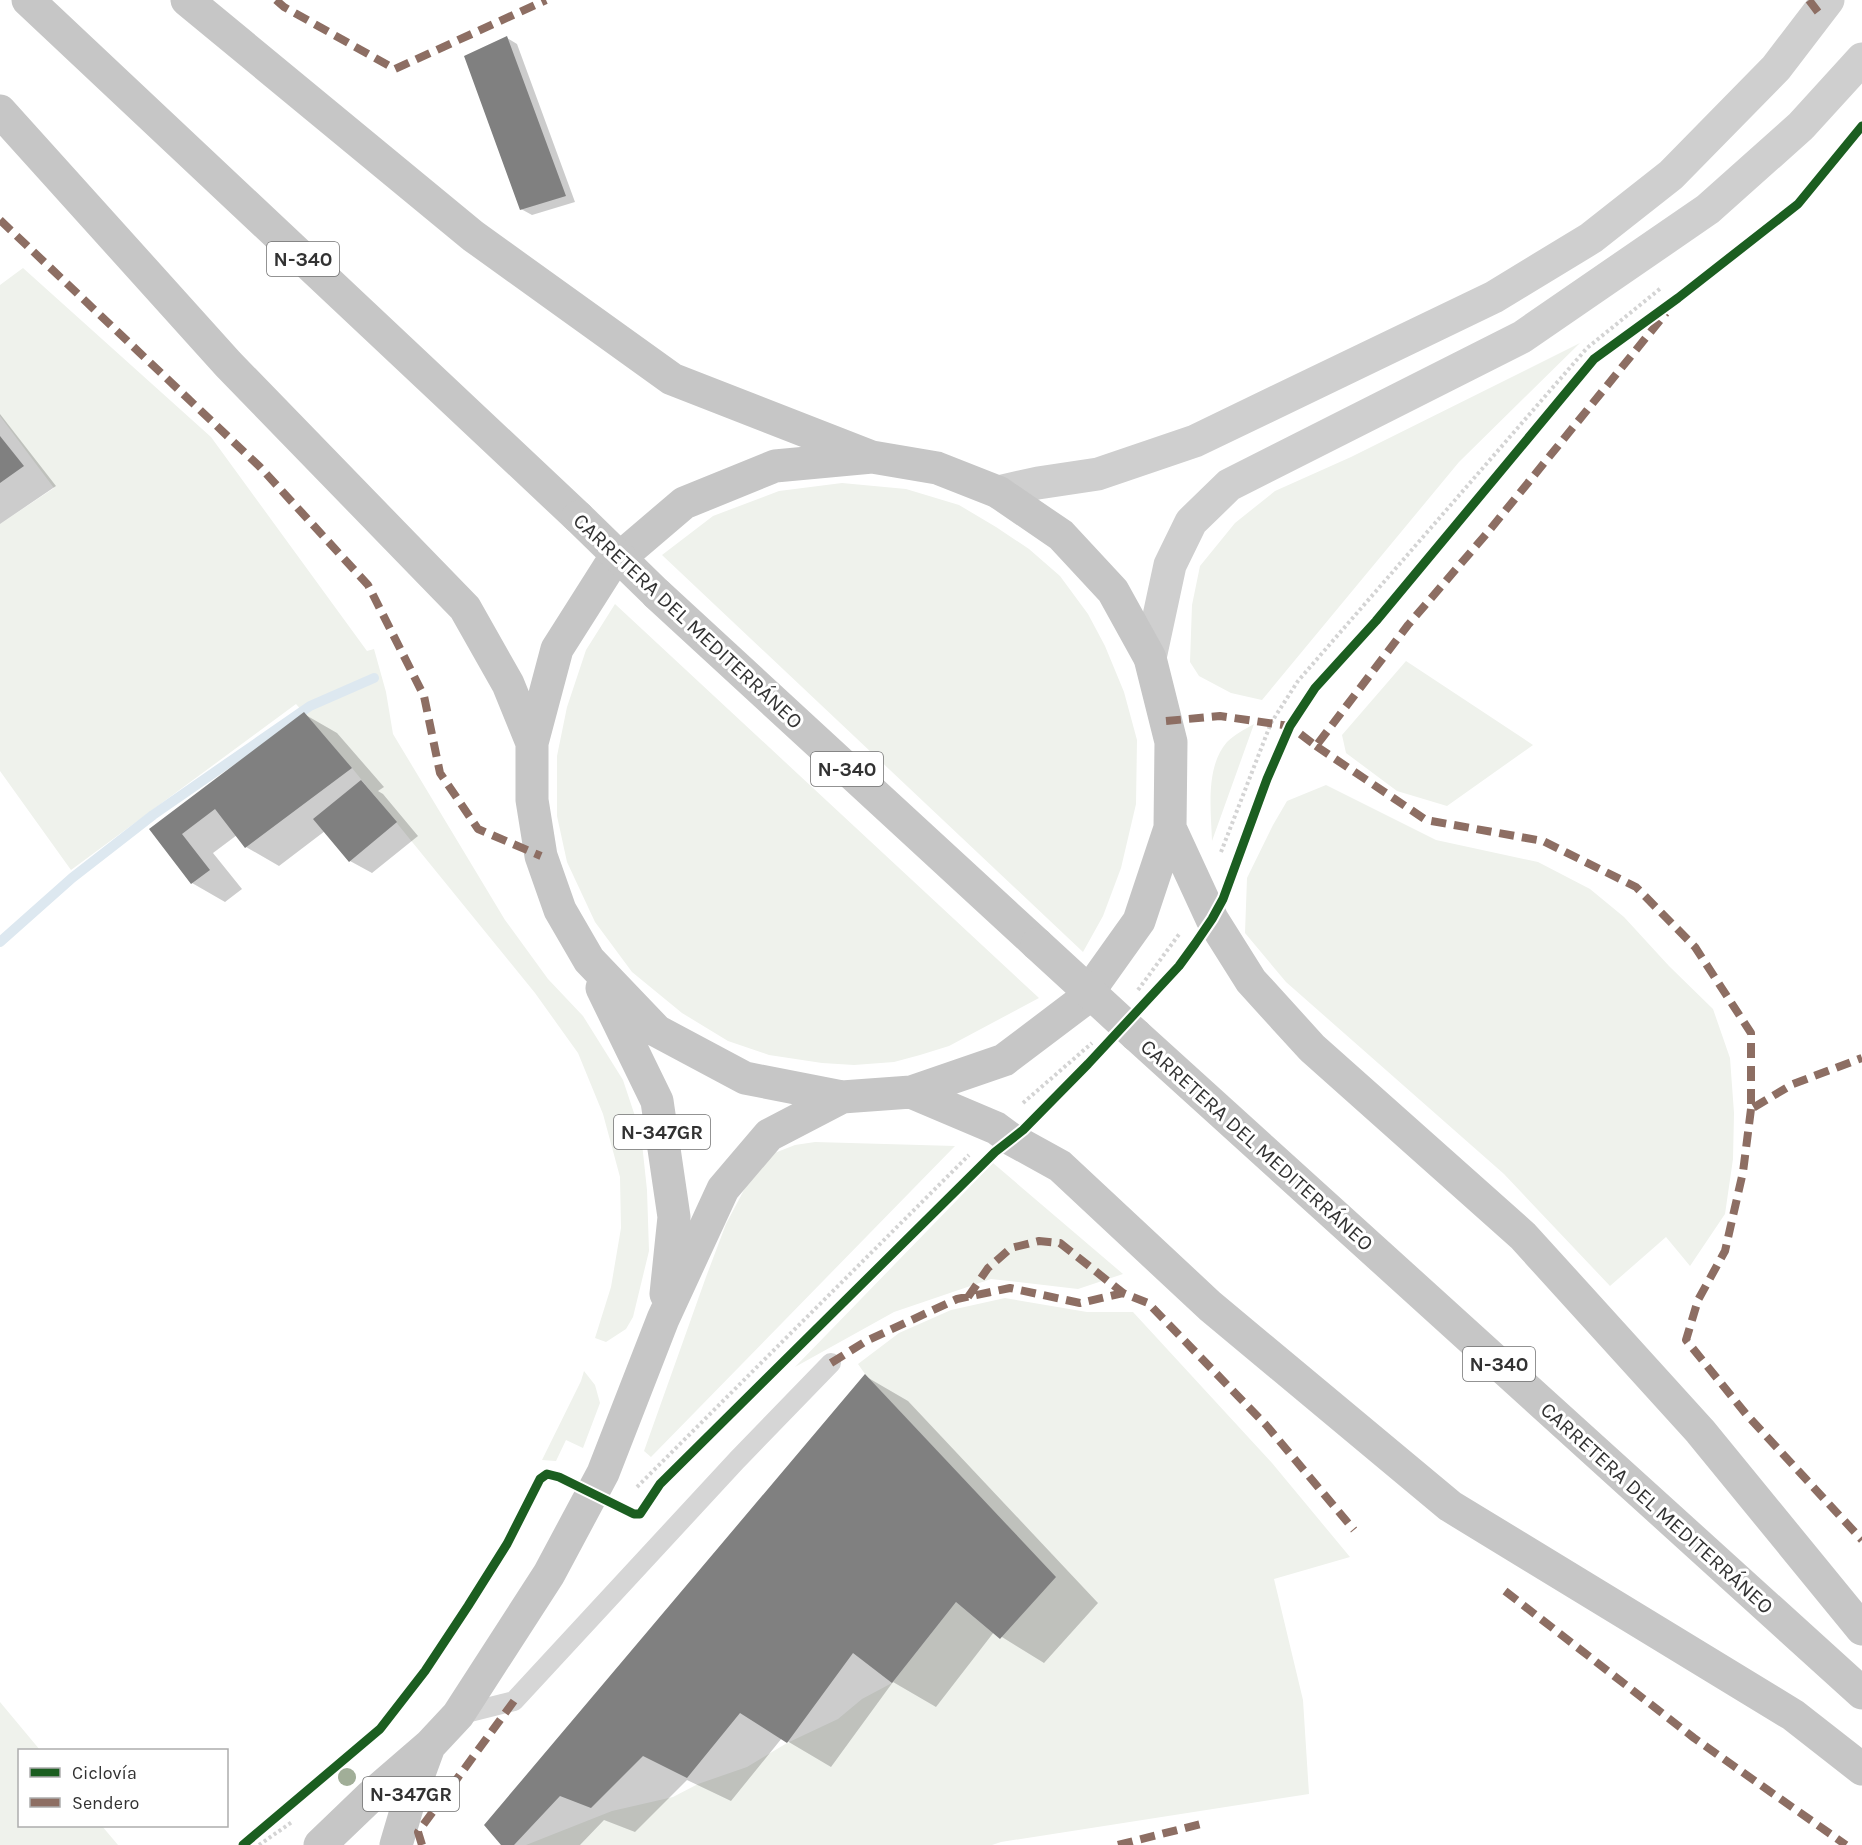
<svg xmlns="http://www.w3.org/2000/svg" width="1862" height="1845" font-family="Karla,sans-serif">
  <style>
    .green { fill: #eff2ec }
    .shadow { fill: #0003 }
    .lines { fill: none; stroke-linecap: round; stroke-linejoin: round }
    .stream { stroke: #dde8f0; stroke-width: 10 }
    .building { fill: #808080 }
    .path { stroke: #d4d4d4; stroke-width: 4; stroke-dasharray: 3 3; stroke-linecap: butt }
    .service { stroke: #d6d6d6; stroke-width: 20 }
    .secondary { stroke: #cfcfcf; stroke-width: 33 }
    .trunk { stroke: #c6c6c6; stroke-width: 33 }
    .trunk-bridge { stroke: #c6c6c6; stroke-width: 33 }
    .quiet { stroke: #8d6e63; stroke-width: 8; stroke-dasharray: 15 8; stroke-linecap: butt }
    .cycleway-casing { stroke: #fff; stroke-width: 13 }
    .cycleway { stroke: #1b5e20; stroke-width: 9 }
    .tree { fill: #a1ae98 }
    .labels { text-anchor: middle; stroke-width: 6; stroke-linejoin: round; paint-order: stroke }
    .shield { fill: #fff; stroke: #707070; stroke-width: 1.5 }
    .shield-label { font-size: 20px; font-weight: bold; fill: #323232 }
    .street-label { font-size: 21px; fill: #323232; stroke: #fff }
  </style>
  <rect width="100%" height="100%" fill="#fff"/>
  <!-- green -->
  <path class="green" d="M23,268L211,437L367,651L374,649L386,692L393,734L505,920L548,979L583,1016L623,1080L641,1134L647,1190L649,1251L633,1317L626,1329L606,1342L595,1338L611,1287L621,1228L620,1177L603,1114L578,1053L535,993L352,768L296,704L71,870L0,771V524L54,488L0,416V285Z
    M1580,343L1459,462L1262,700L1231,693L1199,676L1190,662L1192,605L1200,566L1235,523L1275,491L1351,457Z
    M842,483L906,489L959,505L996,527L1029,549L1060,576L1088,614L1105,646L1124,692L1137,740L1136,804L1121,868L1103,916L1083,952L662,555L713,516L779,491Z
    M615,604L1039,998L949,1046L920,1055L894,1062L854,1065L822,1063L769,1055L728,1041L682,1013L632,972L595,922L567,862L557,816V756L567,707L586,650Z
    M1406,661L1533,745L1447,806L1397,791L1346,753L1342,735Z
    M1254,724L1212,841C1211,811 1205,767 1227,742C1234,735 1245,729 1254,724Z
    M1326,785L1436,840L1538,862L1590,889L1624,917L1669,966L1713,1009L1730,1058L1734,1113L1733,1159L1725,1214L1690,1266L1666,1237L1610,1286L1504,1174L1286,982L1245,933L1247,878L1273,825L1287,801Z
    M815,1142L955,1146L651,1457L644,1451L706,1277L726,1224L745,1188L772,1154L795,1145Z
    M993,1163L1123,1274L1078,1289L991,1279L894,1312L795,1367Z
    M1005,1298L1087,1312H1133L1272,1463L1350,1557L1274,1579L1303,1700L1309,1794L1001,1842L992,1845H526L612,1811L673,1797L698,1784L747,1767L787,1743L838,1719L862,1699L892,1683L956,1602L1000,1639L1055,1577L865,1374L858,1364L899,1333L951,1310Z
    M584,1371L595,1385L600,1403L583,1448L566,1440L556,1461L542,1460L581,1381Z
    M0,1702L40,1750H20V1826H102L118,1845H0Z"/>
  <!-- shadow -->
  <path class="shadow" d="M507,38L517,44L575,202L532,215L521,209Z
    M0,414L56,486L0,524Z
    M304,714L337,733L384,787L378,791L383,794L418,836L372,873L350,861L325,831L279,866L246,847L237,835L213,853L242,889L225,902L192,883L151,830Z
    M865,1376L908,1401L1098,1603L1044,1663L994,1632L936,1707L893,1682L831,1767L782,1738L731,1801L687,1780L635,1832L604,1820L580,1845H503Z"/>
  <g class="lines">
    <!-- stream -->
    <path class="stream" d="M0,942L72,878L153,815L310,706L374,678"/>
  </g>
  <!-- building -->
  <path class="building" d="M507,36L566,196L520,210L464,56Z
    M0,436L24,466L0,483Z
    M304,712L352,768L245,848L215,809L182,834L210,870L191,884L149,829Z
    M361,780L397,822L349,862L313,819Z
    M865,1374L1056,1577L1000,1639L956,1602L892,1683L853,1653L787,1743L740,1713L687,1778L643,1756L591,1808L560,1796L514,1845H501L484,1825Z"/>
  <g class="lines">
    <!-- path -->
    <path class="path" d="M1221,852L1271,723L1298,681L1587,348L1661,288
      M1138,990L1180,933
      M1023,1103L1092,1043
      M637,1487L969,1155
      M259,1845L292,1822"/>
    <!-- service -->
    <path class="service" d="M458,1715L514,1701L737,1460L831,1363"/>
    <!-- secondary -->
    <path class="secondary" d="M998,492L1038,483L1098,474L1195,441L1494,297L1591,238L1671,175L1776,68L1828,0
      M1150,658L1170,565L1191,522L1229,485L1522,337L1708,209L1801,126L1862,59"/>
    <!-- trunk -->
    <path class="trunk" d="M28,0L578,517
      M187,0L473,236L672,379L872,457L937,468L998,492L1061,535L1113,591L1150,658L1171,742L1170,828L1139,921L1082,1001L1004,1060L911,1092L842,1097L745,1078L657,1031L589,960L560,910L541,856L532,800V743L557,649L609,567L684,503L775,466L872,457
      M0,111L228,364L465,608L508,684L532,743
      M657,594L1037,944
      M1170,828L1212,919L1251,981L1312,1048L1523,1236L1700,1431L1862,1629
      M602,988L657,1101L674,1217L666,1294
      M1136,1035L1862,1693
      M911,1092L996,1128L1011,1139L1060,1166L1210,1306L1450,1506L1793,1715L1862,1769
      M320,1845L371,1796L430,1745L458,1715L549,1574L603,1473L663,1319L723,1189L769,1135L842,1097
      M396,1845L409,1801L428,1749"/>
    <!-- trunk-bridge -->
    <path class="trunk-bridge" d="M578,517L657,594
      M1037,944L1136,1035"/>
    <!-- quiet -->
    <path class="quiet" d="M276,0L284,7L395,69L546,0
      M1809,0L1818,12
      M0,220L260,467L368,585L424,696L440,773L478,829L541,856
      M1166,721L1220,716L1290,726L1316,746L1408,625L1488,532L1666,313
      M1316,746L1426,820L1543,841L1636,887L1695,947L1751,1033V1109L1793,1084L1862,1058
      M1751,1109L1743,1172L1725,1251L1698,1300L1686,1340L1746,1414L1862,1540
      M968,1297L988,1268L1011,1248L1039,1241L1060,1243L1123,1293
      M831,1363L866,1341L957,1299L1010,1288L1080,1303L1123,1293L1148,1303L1266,1425L1354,1530
      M1505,1591L1694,1738L1846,1845
      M422,1845L418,1832L514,1701
      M1118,1845L1201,1824"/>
    <!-- cycleway casing -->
    <g class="cycleway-casing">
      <path id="cycleway" d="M243,1845L380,1729L425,1671L468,1606L507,1544L540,1479L547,1474L559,1477L634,1514H640L660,1484L995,1152L1023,1130L1088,1064L1179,966L1195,944L1212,919L1223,899L1267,779L1290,726L1315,688L1376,621L1594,359L1678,298L1798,204L1862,126"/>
    </g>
    <!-- cycleway -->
    <use href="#cycleway" class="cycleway"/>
  </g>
  <!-- trees -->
  <circle class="tree" cx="347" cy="1777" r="9"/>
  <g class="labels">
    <!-- shield labels -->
    <g class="shield">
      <rect x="267" y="242" width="72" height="34" rx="4.5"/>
      <rect x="811" y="752" width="72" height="34" rx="4.5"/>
      <rect x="614" y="1115" width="96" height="34" rx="4.5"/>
      <rect x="1463" y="1347" width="72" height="34" rx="4.5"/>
      <rect x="363" y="1777" width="96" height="34" rx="4.5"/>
    </g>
    <g class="shield-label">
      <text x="303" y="266">N-340</text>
      <text x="847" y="776">N-340</text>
      <text x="662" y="1139">N-347GR</text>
      <text x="1499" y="1371">N-340</text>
      <text x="411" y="1801">N-347GR</text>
    </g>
    <!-- street labels -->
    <g class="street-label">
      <text transform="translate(688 621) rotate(43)" y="7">CARRETERA DEL MEDITERRÁNEO</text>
      <text transform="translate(1257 1145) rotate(42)" y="7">CARRETERA DEL MEDITERRÁNEO</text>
      <text transform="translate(1657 1508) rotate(42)" y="7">CARRETERA DEL MEDITERRÁNEO</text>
    </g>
  </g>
  <!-- legend -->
  <rect x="18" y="1749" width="210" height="78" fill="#ffffff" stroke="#adadad" stroke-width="1.5"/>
  <rect x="30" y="1768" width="30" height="9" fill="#1b5e20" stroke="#adadad" stroke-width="1.5"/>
  <text x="72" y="1779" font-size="18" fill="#323232">Ciclovía</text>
  <rect x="30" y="1798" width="30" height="9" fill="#8d6e63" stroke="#adadad" stroke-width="1.5"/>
  <text x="72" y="1809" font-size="18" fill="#323232">Sendero</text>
</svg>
